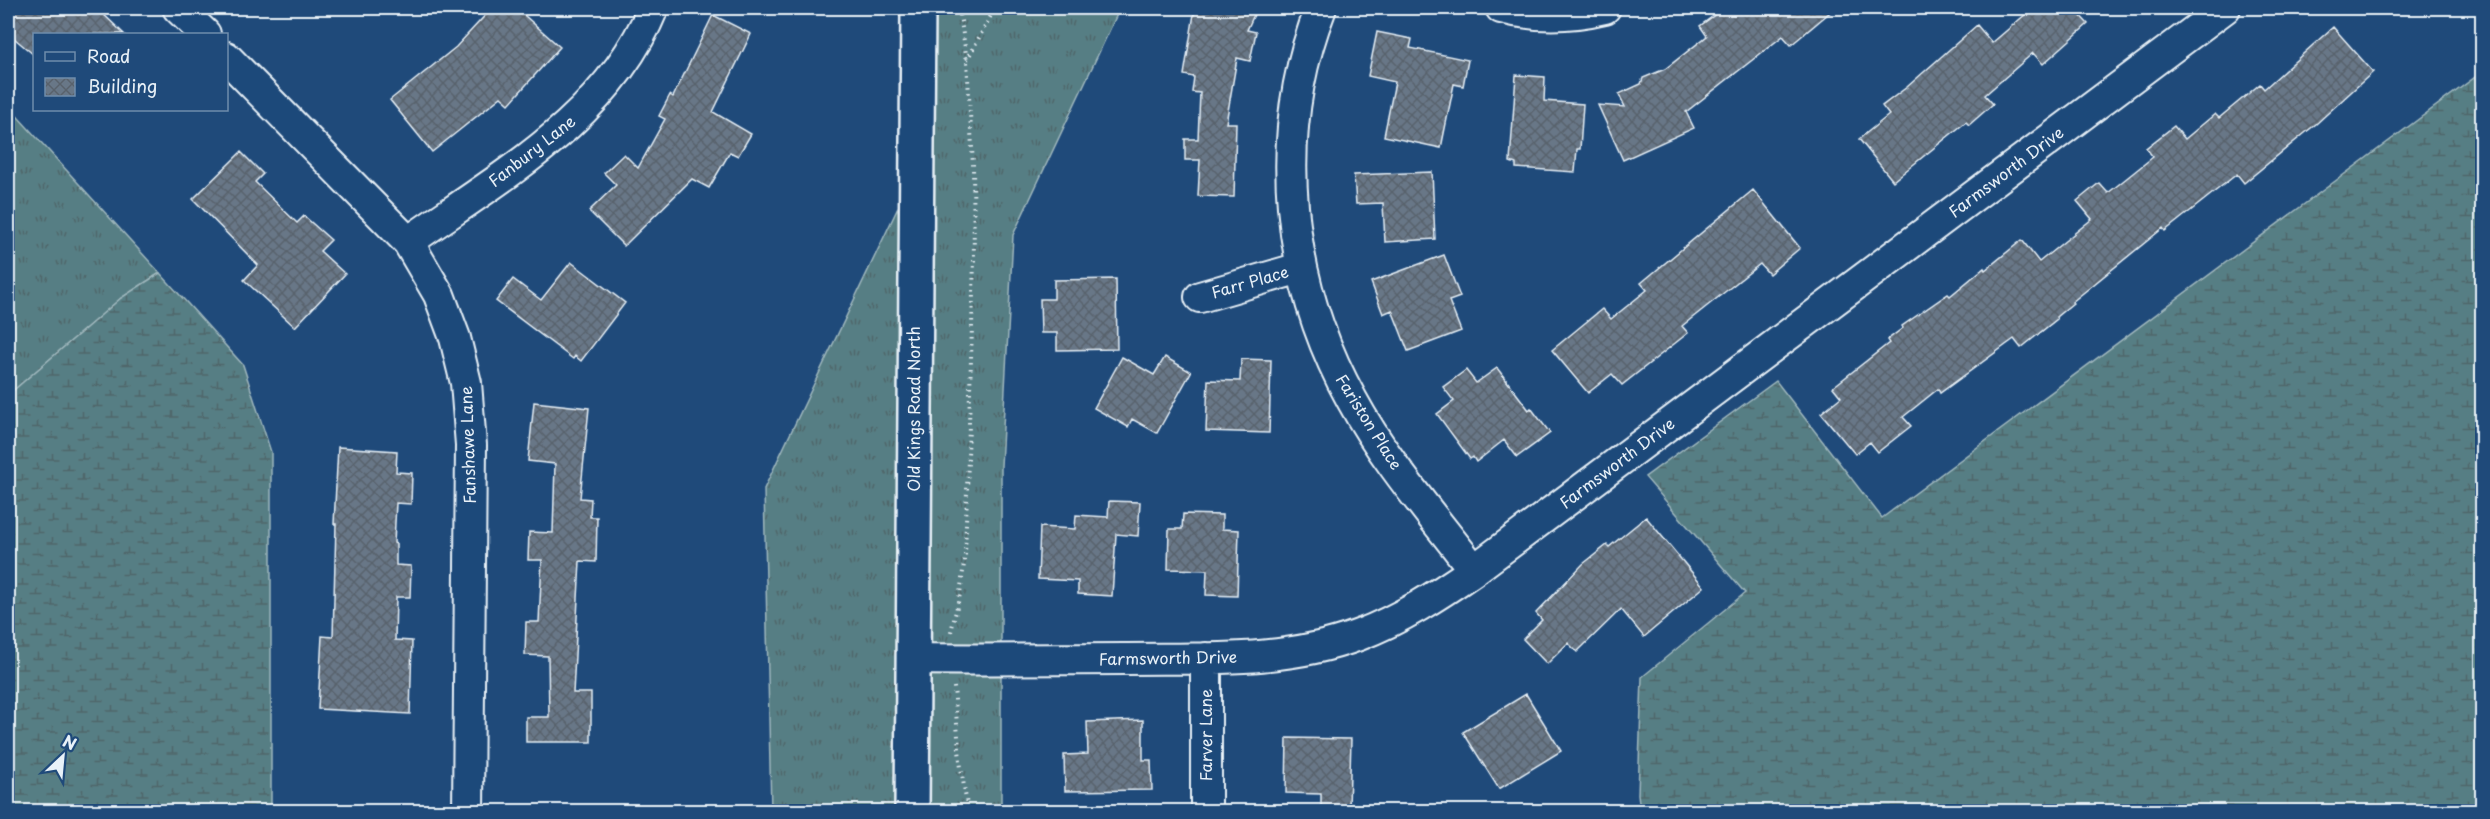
<svg xmlns="http://www.w3.org/2000/svg" width="2490" height="819" font-family="'Playpen Sans',sans-serif">
  <style>
    .grass { fill: url(#grass-tufts); stroke: #a0b8be; stroke-width: 1.5 }
    .wetland { fill: url(#wetland-marsh); stroke: #a0b8be; stroke-width: 1.5 }
    .building { fill: url(#building-cross-hatch); stroke: #e8f1f8; stroke-width: 1.5 }
    .lines { fill: none; stroke-linecap: round; stroke-linejoin: round }
    .street-casing { stroke: #e8f1f8; stroke-width: 34 }
    .secondary-casing { stroke: #e8f1f8; stroke-width: 38 }
    .path { stroke: #e8f1f8; stroke-width: 4; stroke-dasharray: 1.5 4.5; stroke-linecap: butt }
    .street { stroke: #1f4a7a; stroke-width: 30 }
    .secondary { stroke: #1f4a7a; stroke-width: 33 }
    .labels { text-anchor: middle; stroke-width: 4.5; stroke-linejoin: round; paint-order: stroke }
    .street-label { font-size: 16px; fill: #e8f1f8; stroke: #1f4a7a }
  </style>
  <defs>
    <pattern id="grass-tufts" width="24" height="20" patternUnits="userSpaceOnUse" patternTransform="scale(1.5)"><rect width="24" height="20" fill="#577e84"/><path d="M3 7l-1-3M5 7V3M7 7l1-3M15 17l-1-3M17 17v-4M19 17l1-3" fill="none" stroke="#4f666a"/></pattern>
    <pattern id="wetland-marsh" width="20" height="14" patternUnits="userSpaceOnUse" patternTransform="scale(1.5)"><rect width="20" height="14" fill="#577e84"/><path d="M1 5h8M5 5V1M11 12h8M15 12V8" fill="none" stroke="#4f666a"/></pattern>
    <pattern id="building-cross-hatch" width="8" height="8" patternUnits="userSpaceOnUse" patternTransform="scale(1.5)"><rect width="8" height="8" fill="#687787"/><path d="M0 0l8 8M0 8l8-8" fill="none" stroke="#59626c"/></pattern>
  </defs>
  <rect width="100%" height="100%" fill="#1f4a7a"/>
  <filter id="ink" filterUnits="userSpaceOnUse"><feTurbulence type="fractalNoise" baseFrequency=".0167" numOctaves="2"/><feDisplacementMap in="SourceGraphic" scale="12" xChannelSelector="R" yChannelSelector="G"/><feConvolveMatrix kernelMatrix="1 2 1 2 8 2 1 2 1" color-interpolation-filters="sRGB"/></filter>
  <g filter="url(#ink)">
    <!-- grass -->
    <path class="grass" d="M932,8H1120L1013,235L1001,466V811L927,812Z
      M8,106L160,273L121,298L8,395Z
      M904,195L899,811H771L764,489Z"/>
    <!-- wetland -->
    <path class="wetland" d="M2482,72V811H1640L1638,794L1642,677L1745,593L1645,477L1776,381L1882,518Z
      M160,273L243,365L271,452V811H8V395L121,298Z"/>
    <!-- building -->
    <path class="building" d="M8,8H97L124,34H34V55L8,33Z
      M492,8H516L560,47L509,104L501,97L432,152L390,100L456,47Z
      M1195,8H1257L1247,30L1256,32L1250,61L1237,58L1226,123H1236L1234,197L1198,196L1200,160H1185V139H1198L1200,93L1192,92L1194,77L1184,75Z
      M1724,8H1835L1791,45L1783,36L1686,112L1694,128L1623,160L1598,105L1625,107L1619,94L1641,84L1643,78L1665,69L1707,36L1700,26Z
      M2033,8H2073L2088,24L2043,64L2033,53L1985,95L1993,104L1969,125L1966,122L1893,181L1859,139L1889,115L1882,106L1907,87L1977,25L1992,43Z
      M713,15L751,34L713,112L751,134L738,156L730,152L709,188L692,179L624,246L589,211L616,185L604,173L624,154L638,168L665,119L659,116L670,95L673,97Z
      M2333,27L2373,72L2316,124L2244,183L2237,174L2165,231L2163,228L2072,302L2073,303L2056,317L2057,319L2021,348L2014,339L1940,393L1938,389L1903,417L1911,426L1878,452L1870,442L1855,454L1821,413L1841,397L1833,387L1889,343L1887,340L1903,328L1902,326L1948,294L1950,296L1984,268L1985,270L2022,240L2039,262L2092,219L2077,201L2099,183L2108,193L2153,157L2146,148L2174,126L2185,139L2215,114L2219,118L2260,84L2264,89Z
      M1377,32L1412,39L1410,48L1468,60L1463,86L1454,84L1441,148L1384,136L1395,82L1368,76Z
      M1516,75L1545,77L1544,101L1583,104L1580,149H1577L1575,172L1516,168V164L1510,162Z
      M241,152L263,174L255,182L297,223L304,216L331,240L320,251L345,274L295,327L244,280L258,265L193,199Z
      M1432,172L1435,239L1385,242L1383,203L1356,204L1354,175Z
      M1753,190L1800,248L1769,274L1760,264L1682,326L1688,333L1622,385L1612,374L1588,393L1552,350L1602,309L1611,319L1647,290L1641,283Z
      M1444,255L1460,297L1449,301L1461,331L1408,351L1392,310L1383,314L1371,282Z
      M571,262L625,303L581,361L575,356L573,359L496,301L513,279L541,300Z
      M1116,279L1117,349L1057,350V333H1041L1040,299H1054V280Z
      M1122,357L1154,375L1165,357L1191,372L1157,433L1132,419L1128,427L1094,408Z
      M1241,359L1271,360L1269,433L1206,431L1208,380L1240,381Z
      M1497,368L1529,410L1531,408L1550,433L1517,457L1504,440L1476,462L1473,457L1470,459L1437,414L1454,401L1443,387L1466,370L1476,383Z
      M534,402L589,408L580,498L591,499L590,517H597L596,562L580,561L573,693H591V742H526V717H549L548,656L525,655L526,622H539L542,560H528L529,532L553,533L555,464L528,461Z
      M338,447L397,451L396,472L412,473L411,504L396,503L394,543L396,544V565L411,566L410,597H396L395,640L412,641L410,714L318,709L322,636L333,637L336,524H334Z
      M1109,501L1140,502L1138,536L1116,534L1112,596L1078,594V581L1038,579L1040,527L1075,529L1076,515L1108,517Z
      M1183,514L1222,515V529L1239,530L1237,596L1206,595L1207,570L1168,569L1169,529H1182Z
      M1646,517L1704,587L1644,637L1621,609L1577,652L1568,643L1547,664L1523,639L1542,620L1536,613L1583,564L1607,545L1609,547Z
      M1526,694L1561,751L1499,789L1463,732Z
      M1143,720V760H1151L1152,790L1065,791L1064,755L1088,754L1087,722Z
      M1287,738L1351,739L1349,807L1321,806V794L1286,793Z"/>
    <g class="lines">
      <!-- street casing -->
      <g class="street-casing">
        <path id="street" d="M178,8L205,34
          M1321,8C1271,135 1286,281 1352,400C1385,461 1432,515 1474,570
          M1501,8C1535,17 1572,16 1605,8
          M226,57L408,242L439,295L455,338L466,383L471,445L468,812
          M408,242C500,177 609,117 653,8
          M1200,297L1300,268
          M912,659C983,660 1054,659 1126,659C1204,658 1285,663 1359,635C1401,619 1438,595 1474,570L2225,8
          M1206,812V658"/>
      </g>
      <!-- secondary casing -->
      <g class="secondary-casing">
        <path id="secondary" d="M912,812L918,8"/>
      </g>
      <!-- path -->
      <path class="path" d="M967,60L995,8
        M951,632L960,594L965,556L974,260L973,165L967,61L959,8
        M954,687L960,761L968,812"/>
      <!-- street -->
      <use href="#street" class="street"/>
      <!-- secondary -->
      <use href="#secondary" class="secondary"/>
    </g>
  </g>
  <g class="labels">
    <!-- street labels -->
    <g class="street-label">
      <text transform="translate(532 151) rotate(-38)" y="6">Fanbury Lane</text>
      <text transform="translate(2006 172) rotate(-37)" y="6">Farmsworth Drive</text>
      <text transform="translate(1250 282) rotate(-16)" y="6">Farr Place</text>
      <text transform="translate(914 409) rotate(-90)" y="6">Old Kings Road North</text>
      <text transform="translate(1369 422) rotate(58)" y="6">Fariston Place</text>
      <text transform="translate(468 445) rotate(-92)" y="6">Fanshawe Lane</text>
      <text transform="translate(1617 463) rotate(-37)" y="6">Farmsworth Drive</text>
      <text transform="translate(1168 658) rotate(-1)" y="6">Farmsworth Drive</text>
      <text transform="translate(1206 735) rotate(-90)" y="6">Farver Lane</text>
    </g>
  </g>
  <!-- margin -->
  <rect width="2490" height="819" fill="none" stroke="#1f4a7a" stroke-width="30"/>
  <rect x="15" y="15" width="2460" height="789" fill="none" stroke="#e8f1f8" stroke-width="2" filter="url(#ink)"/>
  <!-- legend -->
  <rect x="33" y="33" width="195" height="78" fill="#1f4a7a" stroke="#6f8dac" stroke-width="1.5"/>
  <rect x="45" y="52" width="30" height="9" fill="#1f4a7a" stroke="#6f8dac" stroke-width="1.5"/>
  <text x="87" y="63" font-size="18" fill="#e8f1f8">Road</text>
  <rect x="45" y="78" width="30" height="18" fill="url(#building-cross-hatch)" stroke="#6f8dac" stroke-width="1.5"/>
  <text x="87" y="93" font-size="18" fill="#e8f1f8">Building</text>
  <!-- north arrow -->
  <g transform="translate(63 756) rotate(26)" stroke="#1f4a7a" stroke-width="4.5" paint-order="stroke">
  <path d="M0-4.5L10 22L0 15L-10 22Z" fill="#e8f1f8"/>
  <text y="-9" font-size="16" font-weight="bold" text-anchor="middle" fill="#e8f1f8">N</text>
  </g>
</svg>
